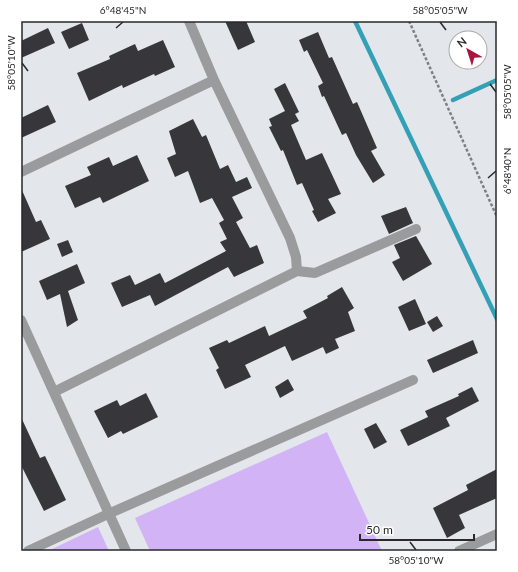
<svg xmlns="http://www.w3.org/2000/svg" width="518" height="572" font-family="Lato,sans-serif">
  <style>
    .green { fill: #d2b4f6 }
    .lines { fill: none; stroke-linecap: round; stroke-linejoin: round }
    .stream { stroke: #33a0b6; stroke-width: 4.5 }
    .building { fill: #37373b }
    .path { stroke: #7e8083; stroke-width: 2.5; stroke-dasharray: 3 2; stroke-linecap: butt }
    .minor { stroke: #999b9c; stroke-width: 10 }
    .ticks { fill: none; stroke: #28292b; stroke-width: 1.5 }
    .neatline { fill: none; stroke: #28292b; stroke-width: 1.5 }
    .ticks-label { font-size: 10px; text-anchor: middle; fill: #28292b }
  </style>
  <rect width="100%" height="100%" fill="#e3e6eb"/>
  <!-- green -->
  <path class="green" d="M327,432L382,551H150L135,518Z
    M98,527L109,551H48Z"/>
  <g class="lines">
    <!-- stream -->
    <path class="stream" d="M355,21L497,319
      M453,100L497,80"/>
  </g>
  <!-- building -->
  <path class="building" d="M225,21H246L255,42L238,50Z
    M82,23L89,40L69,49L61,32Z
    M48,28L55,43L21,58V41Z
    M318,32L329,58L332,57L353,104L357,102L377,148L371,151L385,175L373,183L356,155L346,133L342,135L324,96L322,97L318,86L323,83L307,50L304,52L299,40Z
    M163,40L175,67L155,76L154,74L123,88L122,85L89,101L77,73L110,59L109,56L135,44L138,51Z
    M285,83L299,112L295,114L299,121L291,125L306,160L322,153L341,194L328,199L336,213L318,222L312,211L314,210L302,183L297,185L283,150L281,151L269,127L272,126L269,119L285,111L274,89Z
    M48,105L56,122L21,138V118Z
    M193,119L202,137L206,135L220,169L228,165L236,182L247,177L252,188L232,197L243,218L236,222L250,248L257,245L264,263L234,277L228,267L155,306L150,295L122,307L111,283L130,275L135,285L160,273L165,283L226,251L220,242L227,239L219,223L224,220L212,198L200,203L188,171L175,177L167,158L176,154L169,131Z
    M137,155L149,181L103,203L100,197L75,208L65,186L91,175L87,167L109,157L113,166Z
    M21,188L36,222L41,220L50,239L21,252Z
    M406,207L413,223L389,234L381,216Z
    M416,236L432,264L403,281L392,262L400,258L394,245Z
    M68,240L73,252L62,257L57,244Z
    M77,264L85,283L68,291L78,320L67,327L60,294L47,300L39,281Z
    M342,287L354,308L348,312L355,331L335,339L339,348L326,354L323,347L292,361L285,346L245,365L251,377L225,389L216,370L219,368L209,348L227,340L229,343L265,326L269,336L307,318L303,311L328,298L327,296Z
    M415,299L426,324L409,331L398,307Z
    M437,316L443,326L433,332L427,322Z
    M473,340L478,353L433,373L427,360Z
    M288,379L294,390L280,398L275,387Z
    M472,387L479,401L446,418L450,426L408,446L400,430L428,417L425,411L459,396L458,394Z
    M146,393L158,417L123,434L121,431L108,438L94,411L117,400L120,406Z
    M21,417L40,458L45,456L66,500L44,511L21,465Z
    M376,423L387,442L374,449L364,429Z
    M497,469V498L459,515L465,528L447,538L433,508L468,490L466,485Z"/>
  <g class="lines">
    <!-- path -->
    <path class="path" d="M409,21L497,217"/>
    <!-- minor -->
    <path class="minor" d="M189,21L214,80L290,238L296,257L297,271
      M21,172L214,80
      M21,320L126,551
      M54,392L297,271L315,273L416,229
      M28,551L108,514L413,380
      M459,551L497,534"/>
  </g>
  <!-- ticks -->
  <path class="ticks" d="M440,22L446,30M116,28L123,22M22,63L28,71M490,84L496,92M488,178L496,171M410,542L416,550"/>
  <!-- border -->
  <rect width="518" height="572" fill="none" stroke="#ffffff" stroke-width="44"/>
  <!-- north arrow -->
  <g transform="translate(468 50) rotate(321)"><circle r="19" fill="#ffffff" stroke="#a9a9aa"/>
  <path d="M0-3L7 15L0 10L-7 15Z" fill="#a9133c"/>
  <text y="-6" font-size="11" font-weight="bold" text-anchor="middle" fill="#28292b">N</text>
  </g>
  <!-- scale -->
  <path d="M360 534v6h114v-6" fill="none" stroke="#28292b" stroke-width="2"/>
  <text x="366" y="534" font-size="12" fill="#28292b" stroke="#ffffff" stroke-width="3" paint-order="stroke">50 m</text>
  <rect x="22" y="22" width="474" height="528" class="neatline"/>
  <g class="ticks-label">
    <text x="123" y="14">6°48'45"N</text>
    <text x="440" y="14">58°05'05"W</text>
    <text transform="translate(11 63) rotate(-90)" y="4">58°05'10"W</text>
    <text transform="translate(507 92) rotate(-90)" y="4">58°05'05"W</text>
    <text transform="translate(507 171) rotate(-90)" y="4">6°48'40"N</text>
    <text x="416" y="564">58°05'10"W</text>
  </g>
</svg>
